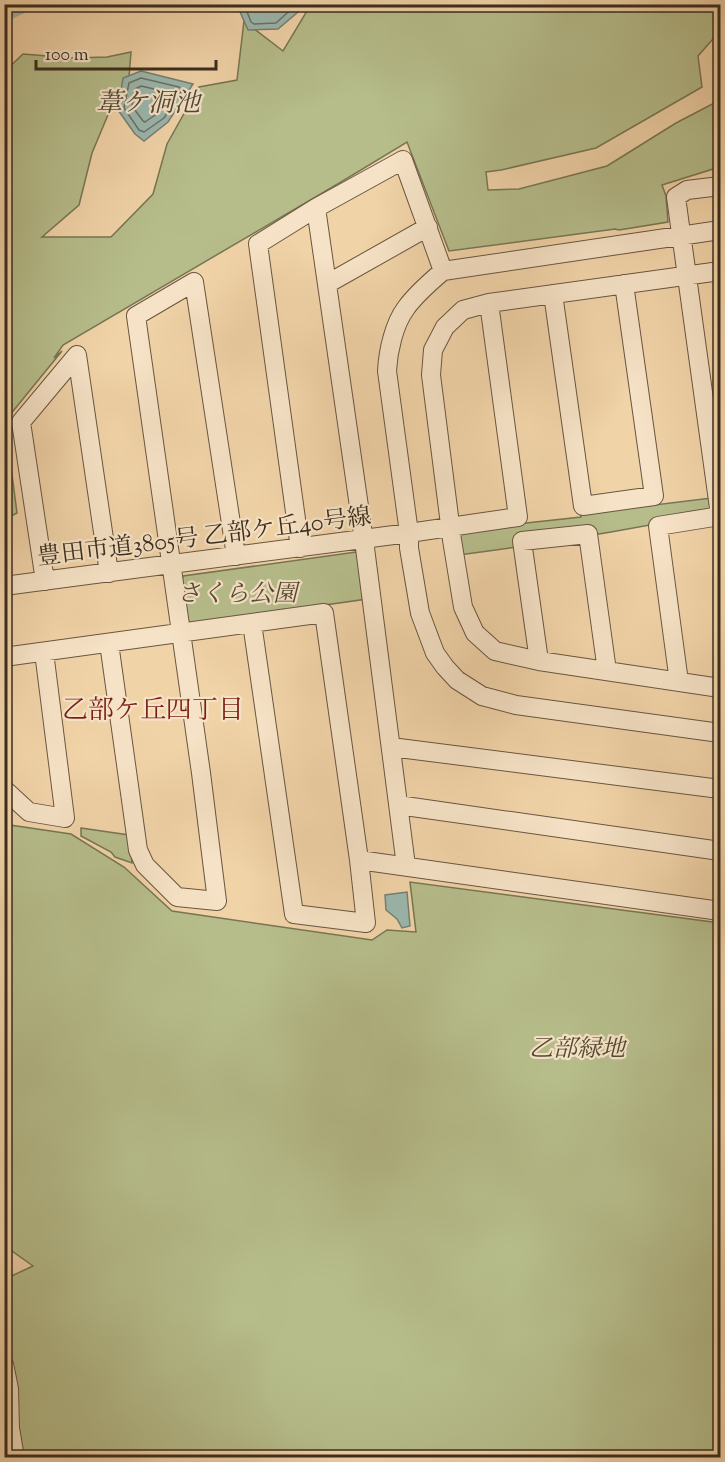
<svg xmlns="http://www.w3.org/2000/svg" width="725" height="1462" font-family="'Sorts Mill Goudy','Noto Serif JP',serif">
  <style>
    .green { fill: #b6bd8b; stroke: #787554; stroke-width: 1.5 }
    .water { fill: #9bb7ae; stroke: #748074; stroke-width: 1.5 }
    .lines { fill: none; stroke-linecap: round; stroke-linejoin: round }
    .shore { stroke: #6a7266; stroke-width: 1.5 }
    .river { stroke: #9bb7ae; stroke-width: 21 }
    .minor-casing { stroke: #685640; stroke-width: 20 }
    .minor { stroke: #f6e2c6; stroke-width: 18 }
    .labels { text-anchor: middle; stroke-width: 4.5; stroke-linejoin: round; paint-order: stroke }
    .street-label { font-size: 24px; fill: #3a2d1d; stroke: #f6e2c6 }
    .park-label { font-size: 24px; font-style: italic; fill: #534a33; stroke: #f6e2c6 }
    .water-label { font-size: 26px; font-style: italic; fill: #4d493a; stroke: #f6e2c6 }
    .neighbourhood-label { font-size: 26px; fill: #7a1f14; stroke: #f6e2c6 }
  </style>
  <rect width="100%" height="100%" fill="#f1d3a8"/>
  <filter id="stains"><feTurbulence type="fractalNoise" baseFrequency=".00333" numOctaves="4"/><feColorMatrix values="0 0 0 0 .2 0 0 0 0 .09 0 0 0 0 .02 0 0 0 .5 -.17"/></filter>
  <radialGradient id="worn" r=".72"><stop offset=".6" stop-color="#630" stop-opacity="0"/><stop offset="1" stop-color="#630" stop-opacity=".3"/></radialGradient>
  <!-- green -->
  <path class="green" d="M307,5H720V31L698,56L702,87L596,148L501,170L486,172L488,190L519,189L607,166L676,123L720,100V162L713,169L662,185L666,196L668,222L619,230L615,229L449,251L407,142L341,182L63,345L54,358L62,351L5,421L17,513L5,519L4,72L23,54L73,58L107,57L131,52L129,77L115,98L92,153L79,205L42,237H111L153,194L167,144L199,87L237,80L244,21L283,51L307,11Z
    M711,498L712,513C629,530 543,544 458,555V533L526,523L581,517V514Z
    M356,552L360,554L367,599L191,624L187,622L182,580L183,576Z
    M4,820L10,825L71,834L124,867L172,911L372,940L387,930L416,932L410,882L720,923V1457H5V1279L33,1266L5,1246Z
    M81,828L129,835L132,863L115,857L111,852L81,836Z"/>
  <!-- water -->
  <path class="water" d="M304,5V7L278,29L248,30L237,5Z
    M141,71L193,84L168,122L144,141L135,134L118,110L123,78Z
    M407,892L410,926L402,928L397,919L386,910L385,895Z"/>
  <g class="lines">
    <!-- shore -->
    <path class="shore" d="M244,4L251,22L254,24L276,23L297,4
      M141,78L179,87L182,90L164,118L144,132L139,130L124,108L129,83Z
      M141,86L167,92L169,94L158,113L145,122L143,121L132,106L135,89Z"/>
    <!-- river -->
    <path class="river" d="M4,11L19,4"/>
    <!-- minor casing -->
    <g class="minor-casing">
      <path id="minor" d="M720,186L687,190L676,197L720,515
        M316,208L365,548L406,866
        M720,230L443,271C430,282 416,294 406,308C394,324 388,351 387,371L409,533V548L420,613L435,653L445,667L457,680L482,696L516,705L720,733
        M720,271L489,303L463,310L445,327L433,350L431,375L452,540L463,607L475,633L495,651L539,661L720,688
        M327,284L428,227
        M553,294L583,506L654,496L624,284
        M77,355L109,573
        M300,548L258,244L316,208L403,160L443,271
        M45,581L21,422L77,355
        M4,586L409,533L518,517L489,303
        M109,643L138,850L145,865L177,897L217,901L201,773L136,316L194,282L236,556
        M4,657C111,642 218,628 324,613L359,860L366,923L294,914L252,623
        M539,661L522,541L588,534L607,671
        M679,682L658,526L720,516
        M391,747L720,789
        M4,789L29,812L65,818L44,652
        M398,805L720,851
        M359,860L720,911
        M4,1364L9,1389L10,1428L15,1458"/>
    </g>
    <!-- minor -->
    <use href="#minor" class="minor"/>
  </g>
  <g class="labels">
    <!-- street labels -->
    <g class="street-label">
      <text transform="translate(204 536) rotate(-7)" y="8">豊田市道3805号 乙部ケ丘40号線</text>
    </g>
    <!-- park labels -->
    <g class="park-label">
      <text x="237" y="601">さくら公園</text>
      <text x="577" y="1056">乙部緑地</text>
    </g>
    <!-- water labels -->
    <g class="water-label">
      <text x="148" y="111">葦ケ洞池</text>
    </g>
    <!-- neighbourhood labels -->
    <g class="neighbourhood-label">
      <text x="153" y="718">乙部ケ丘四丁目</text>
    </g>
  </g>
  <!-- margin -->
  <rect width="725" height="1462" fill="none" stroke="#f1d3a8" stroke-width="24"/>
  <rect x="6" y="6" width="713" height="1450" fill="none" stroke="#3a2d1d" stroke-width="3"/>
  <rect x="12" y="12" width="701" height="1438" fill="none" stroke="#3a2d1d" stroke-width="1.5"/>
  <!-- scale -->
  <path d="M36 60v9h180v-9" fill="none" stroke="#3a2d1d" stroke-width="3"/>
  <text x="45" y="60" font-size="18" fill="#3a2d1d" stroke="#f6e2c6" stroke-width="4.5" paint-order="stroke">100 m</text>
  <rect width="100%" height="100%" filter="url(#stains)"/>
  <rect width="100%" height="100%" fill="url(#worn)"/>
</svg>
